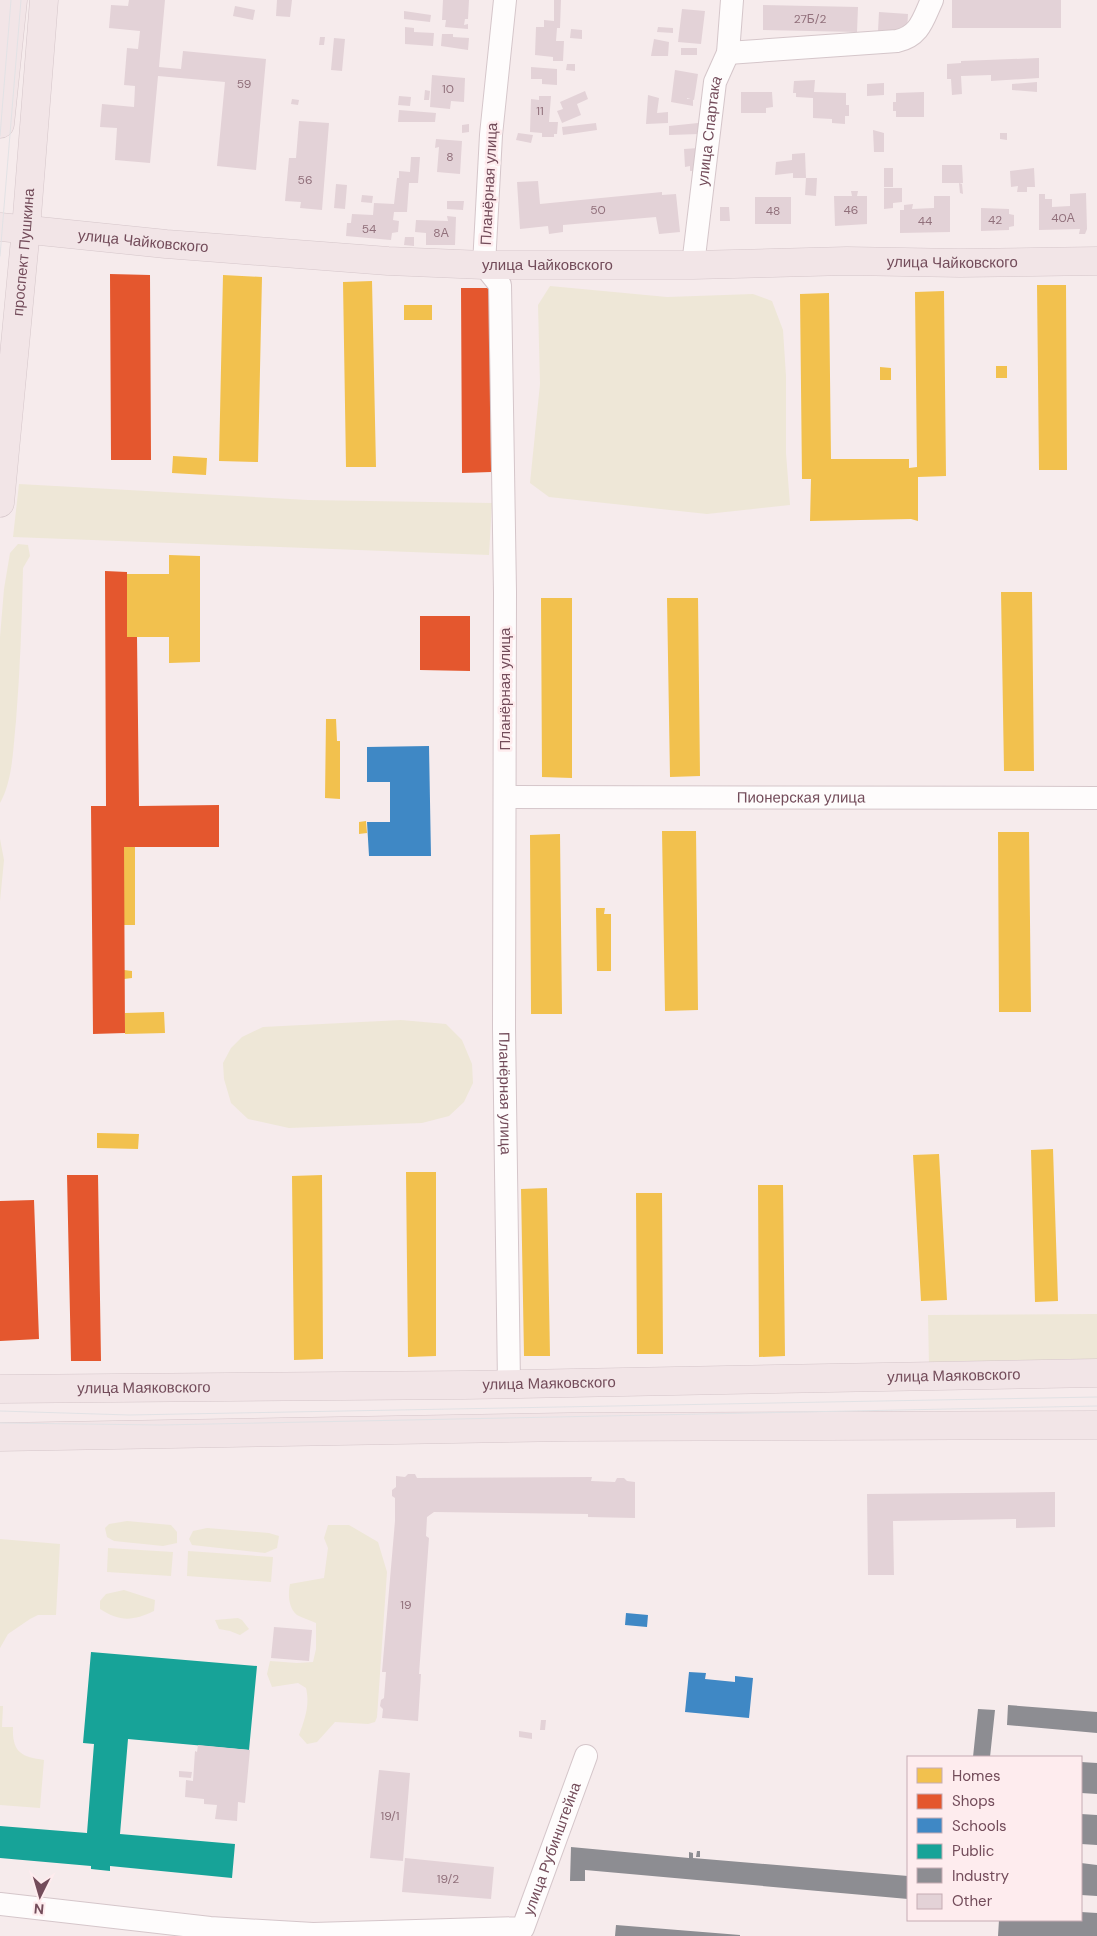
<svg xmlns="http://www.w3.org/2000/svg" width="1097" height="1936" font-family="'DM Sans',sans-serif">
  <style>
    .green { fill: #eee7d7 }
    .homes { fill: #f2c14e }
    .shops { fill: #e4572e }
    .schools { fill: #3f88c5 }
    .public { fill: #17a398 }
    .industry { fill: #8d8d92 }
    .building { fill: #e3d2d7 }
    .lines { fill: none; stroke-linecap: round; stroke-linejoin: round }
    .minor-casing { stroke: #d5c6ca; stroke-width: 24 }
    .major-casing { stroke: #d5c6ca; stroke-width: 29 }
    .minor { stroke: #fefcfc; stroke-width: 22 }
    .major { stroke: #f2e5e7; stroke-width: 28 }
    .tram { stroke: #e2e2e5; stroke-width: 1 }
    .labels { text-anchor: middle; stroke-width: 5; stroke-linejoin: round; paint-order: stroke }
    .number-label { font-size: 12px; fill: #91707b }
    .street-label { font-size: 15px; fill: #734c5a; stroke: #feecee }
  </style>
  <rect width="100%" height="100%" fill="#f6ebec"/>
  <!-- green -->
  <path class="green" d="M550,286L667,297L753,294L772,301L783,330L786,376V453L790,505L707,514L549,497L530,483L540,384L538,305Z
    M19,484L308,500L492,503L489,555L13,537Z
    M18,544L28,545L30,556L23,568C22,620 20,670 16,721C13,748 13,780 0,803V637L4,589L10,553Z
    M0,839L4,860L0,901Z
    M401,1020L446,1024L462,1040L472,1064L473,1083L464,1102L449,1116L422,1123L289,1128L248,1119L231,1103L224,1079L223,1063L231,1048L242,1037L263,1027Z
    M1097,1314V1366H929L928,1315Z
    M127,1521L171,1525L177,1532V1543L163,1546L114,1541L107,1537L105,1528L109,1524Z
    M328,1525H349L378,1542L387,1572L377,1717L375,1722L368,1724L335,1722L317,1742L307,1744L299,1735C305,1719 310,1705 306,1688L298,1683L272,1687L267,1674L270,1661L297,1663L313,1662L316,1649V1623C310,1620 302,1618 297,1615C288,1608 288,1593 290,1584L324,1578L328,1548L324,1538Z
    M207,1528L269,1533L279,1536L277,1548L265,1553L192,1545L189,1539L193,1531Z
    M0,1539L60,1544L56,1615H38L30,1619L8,1634L0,1648Z
    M108,1548L173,1552L171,1576L107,1572Z
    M188,1551L273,1557L271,1582L187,1576Z
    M124,1590L155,1600L154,1611C133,1621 120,1622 100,1609V1601L106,1594Z
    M238,1618L242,1620L249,1629L240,1635L230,1631L219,1629L215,1620Z
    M0,1706H3L2,1727H13C12,1752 21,1757 44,1760L40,1808L0,1805Z"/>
  <!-- homes -->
  <path class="homes" d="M223,275L262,277L258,462L219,461Z
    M372,281L376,467H346L343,282Z
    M1037,285H1066L1067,470H1039Z
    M944,291L946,476L918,477V521L911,519L810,521L811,479H802L800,294L829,293L831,459H909V468L917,467L915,292Z
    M404,305H432V320H404Z
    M996,366H1007V378H996Z
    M880,367L891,368V380H880Z
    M173,456L207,458L206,475L172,473Z
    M169,555L200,556V662L169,663V637H127V574H169Z
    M1001,592H1032L1034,771H1004Z
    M541,598H572V778L542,777Z
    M667,598H698L700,776L670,777Z
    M326,719H336L337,741H340V799L325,798Z
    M366,821L367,833L359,834V822Z
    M662,831H696L698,1010L665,1011Z
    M998,832H1029L1031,1012H999Z
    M560,834L562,1014H531L530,835Z
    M124,847H135V925H124Z
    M596,908H605L604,914H611V971H597Z
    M124,970L132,971V978L124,979Z
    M164,1012L165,1033L125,1034V1013Z
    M97,1133L139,1134L138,1149L97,1148Z
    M1053,1149L1058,1301L1035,1302L1031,1150Z
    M939,1154L947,1300L921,1301L913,1155Z
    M406,1172H436V1356L408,1357Z
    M322,1175L323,1359L294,1360L292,1176Z
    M758,1185H783L785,1356L759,1357Z
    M547,1188L550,1356H524L521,1189Z
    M636,1193H662L663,1354H637Z"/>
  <!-- shops -->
  <path class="shops" d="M110,274L150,275L151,460H111Z
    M461,288H490L491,472L462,473Z
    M105,571L127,572V637H137L139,806L219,805V847H124L125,1033L93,1034L91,806H106Z
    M420,616H470V671L420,670Z
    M67,1175H98L101,1361H71Z
    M34,1200L39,1339L0,1341V1201Z"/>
  <!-- schools -->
  <path class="schools" d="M429,746L431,856H369L367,822H390V782H367V747Z
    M626,1613L648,1615L647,1627L625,1625Z
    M689,1672L706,1673L705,1679L735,1682V1676L753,1678L749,1718L685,1712Z"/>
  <!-- public -->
  <path class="public" d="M91,1652L257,1666L249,1750L128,1739L120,1834L235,1844L232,1878L110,1866V1871L91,1869V1866L0,1858V1826L87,1833L94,1744L83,1743Z"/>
  <!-- industry -->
  <path class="industry" d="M1008,1705L1097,1712V1733L1007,1725Z
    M978,1709L995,1710L990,1757H973Z
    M1081,1762L1097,1763V1794L1081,1793Z
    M1081,1814L1097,1815V1845L1081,1844Z
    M571,1847L689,1858V1852L693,1853V1858L908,1876V1899L585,1870V1881H570Z
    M697,1851H700V1857H696Z
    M1081,1863L1097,1865V1896L1081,1895Z
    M1081,1912L1097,1913V1936H998L999,1920H1081Z
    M616,1925L740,1935V1936H615Z"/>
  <!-- building -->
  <path class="building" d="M129,0H165L159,67L181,69L183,51L266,59L256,170L217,166L225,82L158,76L150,163L115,160L117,128L100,127L102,104L134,107L135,86L124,85L127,48L138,49L140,31L109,28L111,5L128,6Z
    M277,0H292L290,17L276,16Z
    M443,0H469L468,19H465L464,25L468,24V29L445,27L446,20H442Z
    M554,0H561L560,28H557L556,41H564L563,61H553V57L535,55L536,27H544V20L554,21Z
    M952,0H1061V28H952Z
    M763,5L858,7L857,32L763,30Z
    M235,6L255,10L253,20L233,16Z
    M682,9L705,11L701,44L678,42Z
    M404,11L431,15L430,22L404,19Z
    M879,12L908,14L907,33L878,31Z
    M405,27L414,28V32L434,33L433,46L405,44Z
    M658,27L673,28V33L657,32Z
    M571,29L582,30V39L570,38Z
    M442,34H453V37L469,38L468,50L441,46Z
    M320,37H325L324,45H319Z
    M334,38L345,39L342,71L331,70Z
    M654,39L669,42L668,56H651Z
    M681,48H697V55H681Z
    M1039,58V78L991,81V75L961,76L962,94L952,95L951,79H947V64L961,63V61Z
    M567,64H575V71L566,70Z
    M531,67L557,69V85L542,84V79H531Z
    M675,70L698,74L694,100L687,98V99H693V106L671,102Z
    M432,75L465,78L464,102L451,101L450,109L430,107Z
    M815,80L814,92L846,93V105H849V116H845V124L832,123V119L813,118V98L796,97V93H793L794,81Z
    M1037,82V92L1012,90V84Z
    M884,83V95L867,96V84Z
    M425,90L430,91L429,100H424Z
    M585,91L588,99L577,104L581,115L562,123L557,111L563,109L560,102Z
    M741,92H772L773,107L766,108V113H741Z
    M924,92V117H896V111H893V102H896V93Z
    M648,95L659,98L657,113L668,112V123L646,124Z
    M399,96L411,97L410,106L398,105Z
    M539,96H551L549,122H558L557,134H554V137H542V133L530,132L531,99L539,100Z
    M292,99L299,100L298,105L291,104Z
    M399,110L436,113L435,122H398Z
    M299,121L329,123L322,210L300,208L301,202L285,201L289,158H296Z
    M596,123L597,130L563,135L562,127Z
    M698,123L699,134L669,135V126Z
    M469,124V132L462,133V125Z
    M873,130L884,133V152H874Z
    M518,133L533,135L531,143L516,140Z
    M1000,133H1007V140L1000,139Z
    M436,139L462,141L460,174L437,172L439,147L435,148Z
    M699,148V172L693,173L692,171H690V166L685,167L684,149Z
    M805,153L806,178H817L816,196L805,195L806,178H793V173L775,175L776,162L792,160V154Z
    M411,157H420L418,183H409L407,212H394L393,220L399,221L398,232L392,233L391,240L346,236L347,223H351L352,214L373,215L374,203L394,204L397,178H399V171L410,172Z
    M942,165H962L963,183H942Z
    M884,168H893V187H884Z
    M1034,168L1035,187H1027V192H1017L1018,186L1011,187L1010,171Z
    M538,181L540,204L662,192V195L676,194L680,232L659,234L656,217L563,225V232L549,234L548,226L520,229L517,182Z
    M959,183L962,184L963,194L960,193Z
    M336,184L347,185L345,209L334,208Z
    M884,188H902V202L893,203V208L884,209Z
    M851,191H858L857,196H867V224L835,226L834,196H852Z
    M1086,193L1087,229L1085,234H1079L1080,229L1039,230V194H1045V199H1052V207L1070,206V194Z
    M362,195L373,196L372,203L361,202Z
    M934,196H950V232L900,233V210H904V205L913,204L912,209L934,208Z
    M755,197H791V224H755Z
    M447,201H464L463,210L447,209Z
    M720,207H729L730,221H720Z
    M981,208L1009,209V214L1014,215V226L1009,227V230L981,231Z
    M447,216L456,217L455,245H426V233L415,232L416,220L448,221Z
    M405,237H414V246L404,245Z
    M408,1474H415L417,1478L592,1477L591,1481L615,1482L617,1478H624L627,1481L635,1482V1518L588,1517V1514L434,1512L427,1517L426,1536L429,1538L419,1674H421L418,1721L382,1718L383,1709L380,1706L381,1700L384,1698L386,1672H382L395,1521V1498L392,1496V1490L396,1487V1476L405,1477Z
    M1055,1492V1527L1016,1528V1519L893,1521L894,1575H868L867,1494Z
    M274,1627L312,1630L309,1661L271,1658Z
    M541,1720H546L545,1730H540Z
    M519,1731L532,1733V1739L519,1737Z
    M198,1745L250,1750L245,1803L238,1802L237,1821L215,1819L217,1805L204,1804V1799L185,1797L186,1780L193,1781L195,1751L197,1752Z
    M379,1770L410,1773L403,1861L370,1858Z
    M179,1771L192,1772L191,1778L179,1777Z
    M405,1858L494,1867L491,1899L402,1892Z"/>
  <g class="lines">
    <!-- minor casing -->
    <g class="minor-casing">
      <g id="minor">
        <path id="s1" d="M505,0L491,135L484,265L500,285L505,592L504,1029L509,1384"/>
        <path d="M728,53L897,41C920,36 923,19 932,0"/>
        <path id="s2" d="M693,265L715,82L728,53L732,0"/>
        <path id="s3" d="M505,797L1097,798"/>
        <path id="s4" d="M0,1904L210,1928L313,1934L523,1928L586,1756"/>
      </g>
    </g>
    <!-- major casing -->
    <g class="major-casing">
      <g id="major">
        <path d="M0,124L13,0"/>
        <path id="s5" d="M0,227L166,244L388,261L484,265H693L847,261L960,263L1097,261"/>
        <path id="s6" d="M0,503L26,229L44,0"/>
        <path id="s7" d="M0,1389L464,1385L1097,1373"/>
        <path d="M0,1437L569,1427L1097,1425"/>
      </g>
    </g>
    <!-- minor -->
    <use href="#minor" class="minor"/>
    <!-- major -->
    <use href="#major" class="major"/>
    <!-- tram -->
    <path class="tram" d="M0,136L11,0
      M0,256L21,0
      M0,1411L129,1415L1097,1397
      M0,1423L161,1425L1097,1406"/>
  </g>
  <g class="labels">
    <!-- number labels -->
    <g class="number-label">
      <text x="810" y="23">27Б/2</text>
      <text x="244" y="88">59</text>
      <text x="448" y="93">10</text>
      <text x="540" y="115">11</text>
      <text x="450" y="161">8</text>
      <text x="305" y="184">56</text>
      <text x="598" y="214">50</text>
      <text x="851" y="214">46</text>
      <text x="773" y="215">48</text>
      <text x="1063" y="222">40А</text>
      <text x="995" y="224">42</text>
      <text x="925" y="225">44</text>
      <text x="369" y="233">54</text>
      <text x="441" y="237">8А</text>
      <text x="406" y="1609">19</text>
      <text x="390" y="1820">19/1</text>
      <text x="448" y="1883">19/2</text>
    </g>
    <!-- street labels -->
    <g class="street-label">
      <text dy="5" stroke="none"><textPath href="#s2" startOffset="135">улица Спартака</textPath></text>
      <text transform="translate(489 184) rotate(-87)" y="5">Планёрная улица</text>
      <text dy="5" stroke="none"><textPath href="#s5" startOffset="144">улица Чайковского</textPath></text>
      <text dy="5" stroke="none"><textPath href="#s6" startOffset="252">проспект Пушкина</textPath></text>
      <text dy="5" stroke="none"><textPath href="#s5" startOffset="954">улица Чайковского</textPath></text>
      <text dy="5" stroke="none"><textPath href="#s5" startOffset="549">улица Чайковского</textPath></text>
      <text transform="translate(505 689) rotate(-90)" y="5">Планёрная улица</text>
      <text dy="5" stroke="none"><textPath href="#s3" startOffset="296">Пионерская улица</textPath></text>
      <text dy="5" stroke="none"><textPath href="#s1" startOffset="1100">Планёрная улица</textPath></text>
      <text dy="5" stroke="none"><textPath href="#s7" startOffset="954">улица Маяковского</textPath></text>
      <text dy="5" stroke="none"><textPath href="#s7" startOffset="549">улица Маяковского</textPath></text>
      <text dy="5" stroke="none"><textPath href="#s7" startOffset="144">улица Маяковского</textPath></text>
      <text dy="5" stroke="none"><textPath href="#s4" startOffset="609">улица Рубинштейна</textPath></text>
    </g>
  </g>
  <!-- legend -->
  <rect x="907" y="1756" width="175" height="165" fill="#feecee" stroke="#c6acb3"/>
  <rect x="917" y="1768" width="25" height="15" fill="#f2c14e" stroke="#c6acb3"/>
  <text x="952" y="1781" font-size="15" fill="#734c5a">Homes</text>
  <rect x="917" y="1794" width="25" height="15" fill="#e4572e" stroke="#c6acb3"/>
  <text x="952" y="1806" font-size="15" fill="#734c5a">Shops</text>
  <rect x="917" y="1818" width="25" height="15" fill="#3f88c5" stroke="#c6acb3"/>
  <text x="952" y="1831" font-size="15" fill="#734c5a">Schools</text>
  <rect x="917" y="1844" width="25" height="15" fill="#17a398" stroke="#c6acb3"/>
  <text x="952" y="1856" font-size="15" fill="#734c5a">Public</text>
  <rect x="917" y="1868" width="25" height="15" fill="#8d8d92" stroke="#c6acb3"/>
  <text x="952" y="1881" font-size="15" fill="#734c5a">Industry</text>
  <rect x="917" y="1894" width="25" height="15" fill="#e3d2d7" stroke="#c6acb3"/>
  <text x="952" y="1906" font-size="15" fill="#734c5a">Other</text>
  <!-- north arrow -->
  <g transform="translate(40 1896) rotate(185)" stroke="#feecee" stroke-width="4" paint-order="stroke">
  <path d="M0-4L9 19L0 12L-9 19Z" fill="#734c5a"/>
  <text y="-8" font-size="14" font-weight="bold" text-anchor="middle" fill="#734c5a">N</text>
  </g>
</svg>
